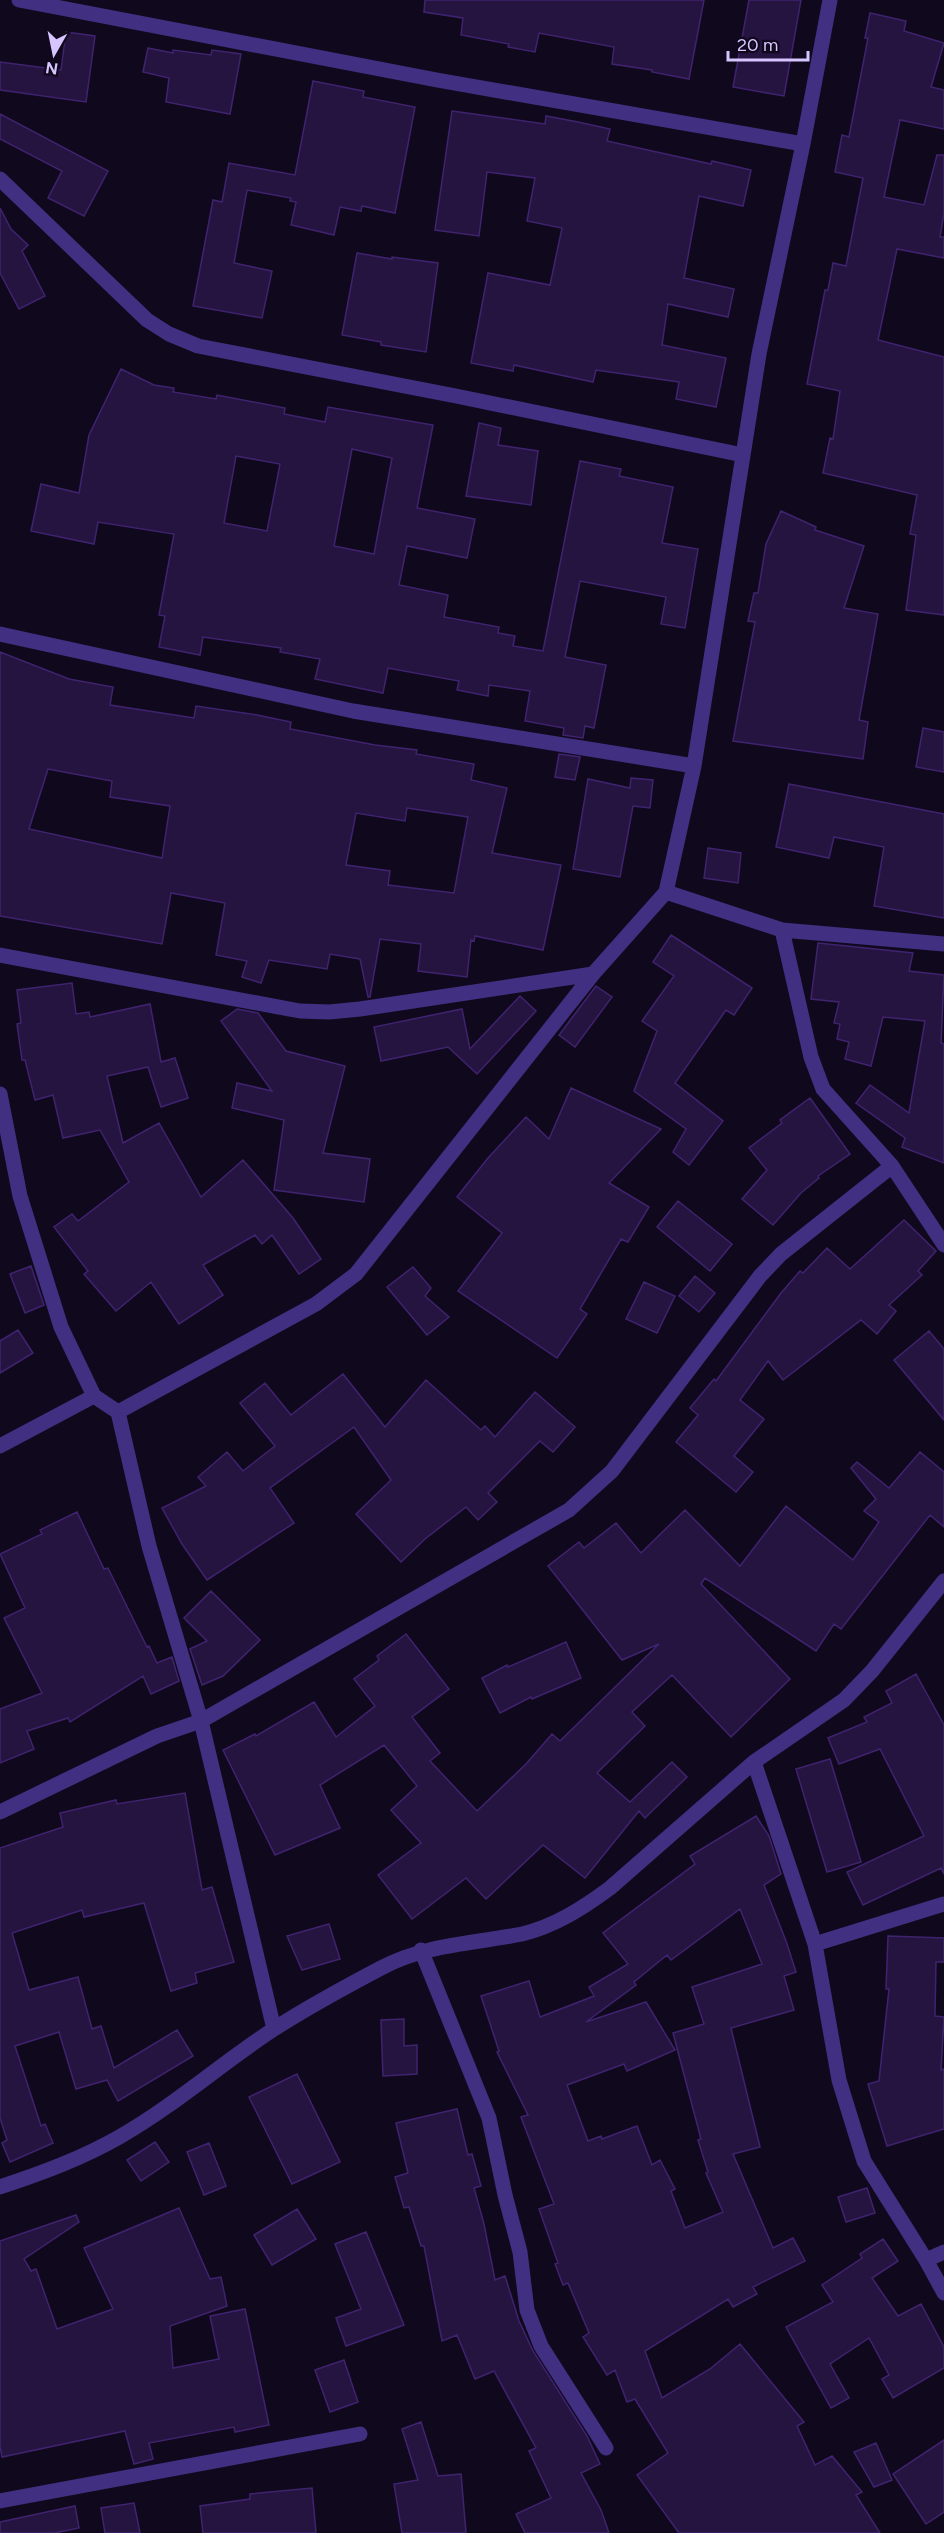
<svg xmlns="http://www.w3.org/2000/svg" width="944" height="2533" font-family="Figtree,sans-serif">
  <style>
    .building { fill: #251340; stroke: #40236f; stroke-width: 1.5; fill-rule: evenodd }
    .lines { fill: none; stroke-linecap: round; stroke-linejoin: round }
    .minor { stroke: #412f82; stroke-width: 15 }
  </style>
  <rect width="100%" height="100%" fill="#10091d"/>
  <!-- building -->
  <path class="building" d="M425,0H704L689,79L652,72V70L612,64L614,47L539,33L535,52L508,47L509,44L461,35L463,18L424,12Z
    M749,0H801L784,96L733,87Z
    M870,13L906,21L904,31L944,43L931,87L944,90V129L900,120L884,197L924,205L937,155H944V213L940,237H944V258L897,249L878,340L944,357V615L906,610L916,535L910,534L917,495L823,473L830,438L833,439L840,391L807,384L825,290H828L833,263L846,266L863,178L835,172L842,135L849,137L868,38H865Z
    M66,32L95,36L86,102L0,90V62L61,70Z
    M148,48L173,53V50L211,55L212,50L241,54L230,114L166,102L169,78L143,72Z
    M313,81L364,91L363,97L415,107L395,213L362,206L361,211L340,207L334,235L291,225L296,202L290,201L291,198L247,190L234,263L272,271L262,318L193,306L213,200L222,202L229,163L295,175Z
    M452,111L545,124L546,116L578,122L610,129L607,141L711,164L712,161L751,170L743,206L699,196L684,278L734,289L728,317L668,304L662,345L726,358L716,407L676,399L679,382L596,370L593,382L514,365L513,371L471,363L488,273L550,285L562,228L527,221L535,178L487,172L479,236L435,230Z
    M0,114L108,171L84,216L48,198L62,171L0,139Z
    M0,208L11,229L28,245L22,251L45,296L19,309L0,273Z
    M357,253L392,259V257L438,263L426,352L381,345V342L342,335Z
    M121,369L154,385L174,388L173,392L216,399L217,395L285,408L284,414L325,422L328,407L433,425L417,508L475,519L467,558L407,546L399,585L448,595L444,617L499,627L498,633L515,636L513,646L543,651L580,461L621,469L619,476L673,487L662,543L698,549L685,628L661,624L666,597L580,581L565,657L606,665L594,728L585,726L583,738L563,735L564,728L525,721L530,691L489,685L488,696L457,690L459,681L388,668L383,693L315,679L320,659L280,652L281,648L203,637L200,655L159,647L165,616L159,615L174,534L98,522L94,544L31,531L41,484L79,493L89,435ZM352,449L392,458L374,554L334,546ZM236,456L280,464L267,531L224,523Z
    M479,423L501,428L498,445L538,451L531,505L466,496Z
    M781,511L816,527L815,530L864,546L844,608L878,614L859,720L868,722L863,759L733,741L755,622L748,621L754,593H758L766,544Z
    M0,652L69,679L113,687L110,705L194,718L196,706L257,715L291,722L290,729L375,745L417,750L416,754L474,764L471,780L507,788L492,853L561,865L543,950L475,936L474,941L471,940L467,977L418,971L421,944L380,939L370,997H368L360,959L330,954L327,969L269,960L261,983L242,977L247,961L216,955L225,903L171,893L162,944L0,916ZM48,769L112,781L110,797L170,806L162,858L29,829ZM407,808L468,817L454,893L388,885L390,871L346,865L356,813L405,821Z
    M923,728L944,732V772L916,767Z
    M559,754L580,757L575,780L555,777Z
    M631,778L653,780L650,808L633,806L620,877L573,869L588,779L630,788Z
    M789,784L944,814V918L874,906L884,847L834,837L829,858L776,847Z
    M708,848L741,853L738,883L704,878Z
    M671,935L752,988L734,1015L726,1010L675,1083L723,1121L689,1165L673,1152L686,1129L634,1091L657,1031L642,1021L674,976L653,962Z
    M818,943L913,953L909,971L944,975L941,1043L944,1044V1163L902,1147L905,1138L856,1103L870,1085L909,1113L925,1021L883,1017L871,1066L845,1059L849,1042L837,1039L840,1024L834,1023L839,1002L811,999Z
    M72,983L76,1014L89,1012L90,1017L150,1004L161,1062L175,1058L188,1098L161,1107L148,1067L107,1076L123,1143L159,1123L201,1197L243,1160L293,1218L321,1259L299,1274L272,1235L262,1244L255,1235L203,1265L223,1295L179,1324L151,1282L116,1311L84,1274L88,1271L54,1227L72,1214L78,1221L129,1182L100,1130L63,1138L53,1095L35,1100L25,1060H22L17,1024L21,1023L17,990Z
    M596,986L612,997L575,1047L559,1035Z
    M520,996L536,1011L477,1074L448,1047L381,1061L374,1027L462,1009L470,1049Z
    M237,1009L258,1013L286,1051L345,1066L323,1153L370,1159L364,1202L274,1190L284,1120L232,1108L237,1083L272,1091L221,1021Z
    M571,1088L661,1129L609,1183L649,1207L628,1242L621,1239L580,1309L587,1314L557,1358L458,1291L502,1233L457,1197L488,1158L526,1117L549,1139Z
    M810,1098L850,1154L818,1176L819,1178L801,1193L773,1225L742,1199L767,1170L749,1148L782,1123L780,1120Z
    M678,1201L732,1244L710,1271L657,1227Z
    M904,1220L936,1251L918,1271L922,1275L889,1305L896,1311L877,1334L861,1320L783,1380L768,1361L740,1400L764,1419L734,1456L753,1472L736,1492L676,1442L698,1415L690,1408L714,1379L716,1381L781,1293L800,1271L803,1273L827,1248L850,1269Z
    M31,1266L44,1305L25,1313L10,1274Z
    M413,1267L431,1288L425,1296L449,1317L427,1335L387,1287Z
    M695,1276L715,1293L699,1312L679,1296Z
    M644,1282L675,1296L657,1333L626,1319Z
    M18,1330L33,1353L0,1373V1341Z
    M929,1331L944,1349V1420L894,1360Z
    M343,1374L385,1427L426,1380L481,1430L485,1426L495,1437L535,1392L575,1427L553,1452L540,1441L488,1493L497,1502L478,1520L466,1507L425,1539L401,1562L356,1514L391,1480L354,1427L270,1488L294,1523L207,1580L182,1544L162,1508L206,1486L198,1477L227,1452L243,1471L275,1446L240,1403L265,1383L291,1415Z
    M920,1452L944,1472V1527L930,1515L841,1629L834,1624L816,1651L705,1578L701,1584L790,1679L731,1737L672,1675L632,1712L645,1726L597,1773L630,1802L672,1762L687,1777L645,1818L639,1811L585,1878L543,1845L486,1899L466,1878L412,1919L378,1875L421,1843L391,1810L417,1786L384,1745L320,1785L340,1828L275,1855L223,1750L255,1734L256,1736L314,1702L336,1737L375,1706L354,1679L379,1660L377,1656L406,1634L449,1689L412,1717L440,1753L430,1761L477,1811L526,1764L552,1734L560,1741L659,1644L622,1660L548,1566L579,1542L584,1548L616,1523L641,1553L685,1510L740,1566L786,1506L853,1560L879,1522L864,1511L876,1499L851,1468L857,1462L889,1488Z
    M77,1512L104,1569L108,1568L147,1647L149,1646L157,1663L172,1657L179,1681L151,1694L143,1676L70,1722L68,1718L27,1731L34,1749L0,1763V1709L42,1693L4,1618L25,1608L0,1554L42,1534L40,1530Z
    M211,1591L260,1640L223,1676L202,1685L190,1649L207,1641L184,1618Z
    M566,1642L581,1678L532,1699L531,1697L500,1713L482,1678L507,1665L508,1667Z
    M916,1674L944,1725V1874L941,1868L863,1905L847,1872L924,1836L880,1749L839,1764L828,1738L867,1722L864,1717L892,1703L886,1691Z
    M830,1759L861,1862L827,1872L796,1769Z
    M185,1793L202,1890L212,1887L234,1962L195,1973L197,1983L171,1991L144,1903L84,1917L82,1910L12,1933L29,1990L78,1977L92,2029L101,2026L114,2068L177,2030L193,2056L118,2101L107,2080L76,2089L59,2032L15,2046L41,2126L45,2124L53,2143L10,2162L2,2143L7,2140L0,2118V1848L63,1827L60,1813L116,1800L117,1804Z
    M756,1816L769,1836L781,1874L764,1885L786,1941L796,1972L784,1976L794,2010L731,2028L760,2147L733,2154L773,2248L793,2238L805,2261L753,2287L757,2294L733,2307L728,2299L645,2351L662,2398L710,2369L740,2344L804,2422L797,2426L815,2465L832,2456L862,2492L856,2495L880,2533H679L637,2475L668,2453L635,2399L627,2402L615,2370L607,2375L583,2337L589,2333L568,2283L563,2285L555,2264L558,2263L539,2209L554,2204L521,2117L528,2115L497,2052L499,2051L481,1996L529,1981L540,2017L594,1996L589,1987L628,1964L603,1933L695,1864L690,1856ZM740,1909L762,1964L692,1987L704,2024L673,2033L701,2139L698,2140L708,2172L706,2173L723,2212L685,2228L671,2191L675,2189L660,2160L652,2165L637,2126L602,2139L601,2136L588,2141L567,2085L624,2064L627,2071L675,2050L646,2002L586,2022L636,1985L634,1982L667,1955L671,1960Z
    M329,1924L340,1959L302,1970L287,1936Z
    M888,1936L944,1938V1962H936L935,2016L944,2017L941,2070L944,2069V2129L887,2146L868,2084L879,2081L889,1989H886Z
    M404,2019V2046L417,2045V2074L383,2076L381,2020Z
    M297,2074L340,2162L292,2184L249,2097Z
    M457,2109L468,2155L472,2154L481,2186L474,2188L484,2224L495,2280L505,2276L519,2321L533,2351L587,2436L600,2464L581,2473L601,2510L609,2533H525L516,2514L551,2498L529,2451L536,2448L494,2371L475,2379L457,2335L442,2341L424,2246H421L409,2207L404,2208L395,2177L408,2173L396,2123Z
    M155,2142L169,2162L141,2181L127,2160Z
    M209,2143L226,2186L204,2195L187,2152Z
    M867,2188L875,2213L846,2222L838,2197Z
    M179,2208L210,2279L221,2277L227,2306L170,2326L173,2368L219,2359L210,2316L245,2309L269,2425L235,2432L234,2427L149,2443L153,2459L134,2464L125,2431L2,2457L0,2446V2241L76,2215L79,2222L24,2259L31,2271L36,2269L57,2329L113,2309L84,2248Z
    M297,2209L316,2239L272,2265L254,2235Z
    M366,2232L404,2325L346,2346L336,2318L361,2309L335,2244Z
    M883,2239L898,2261L872,2278L898,2316L921,2304L944,2347V2368L893,2398L882,2379L889,2375L869,2338L830,2364L849,2398L831,2408L786,2327L833,2302L822,2285L862,2258L860,2254Z
    M344,2360L358,2402L330,2412L315,2370Z
    M421,2422L438,2476L461,2474L466,2533H402L394,2484L418,2480L402,2429Z
    M944,2440V2512L926,2524L893,2474Z
    M876,2443L892,2480L874,2487L854,2452Z
    M312,2488L316,2533H203L200,2506L250,2499V2494Z
    M134,2503L140,2533H105L101,2508Z
    M75,2506L79,2528L54,2533H0V2522Z"/>
  <g class="lines">
    <!-- minor -->
    <path class="minor" d="M19,0L437,80L803,144
      M0,179L147,320L169,334L198,346L456,396L743,455
      M0,634L353,711L694,766
      M666,892L782,930L944,944
      M782,930L811,1057L823,1089L892,1166L944,1245
      M0,955L300,1011L329,1012L360,1009L593,974
      M0,1094L20,1196L61,1327L94,1396L118,1412
      M0,1446L94,1396
      M754,1762L815,1944L839,2080L864,2161L926,2260L944,2293
      M0,1812L157,1736L201,1721L149,1546L118,1412L316,1304L356,1274L593,974L666,892L694,766L759,354L803,144L830,0
      M815,1944L944,1904
      M421,1950L489,2118L505,2195L520,2252L527,2310L541,2346L606,2448
      M274,2029L201,1721L569,1510L612,1471L760,1276L781,1254L892,1166
      M0,2187C42,2173 83,2158 121,2136C175,2105 222,2063 274,2029C308,2007 345,1987 381,1968C427,1944 472,1944 522,1934C555,1926 583,1908 610,1888L754,1762L844,1700L872,1671L944,1581
      M926,2260L944,2252
      M0,2501L360,2434"/>
  </g>
  <!-- north arrow -->
  <g transform="translate(54 54) rotate(189)" stroke="#10091d" stroke-width="4.5" paint-order="stroke">
  <path d="M0-4.5L10 22L0 15L-10 22Z" fill="#d7c5ff"/>
  <text y="-9" font-size="16" font-weight="bold" text-anchor="middle" fill="#d7c5ff">N</text>
  </g>
  <!-- scale -->
  <path d="M728 51v9h80v-9" fill="none" stroke="#d7c5ff" stroke-width="3"/>
  <text x="737" y="51" font-size="18" fill="#d7c5ff" stroke="#10091d" stroke-width="4.5" paint-order="stroke">20 m</text>
</svg>
